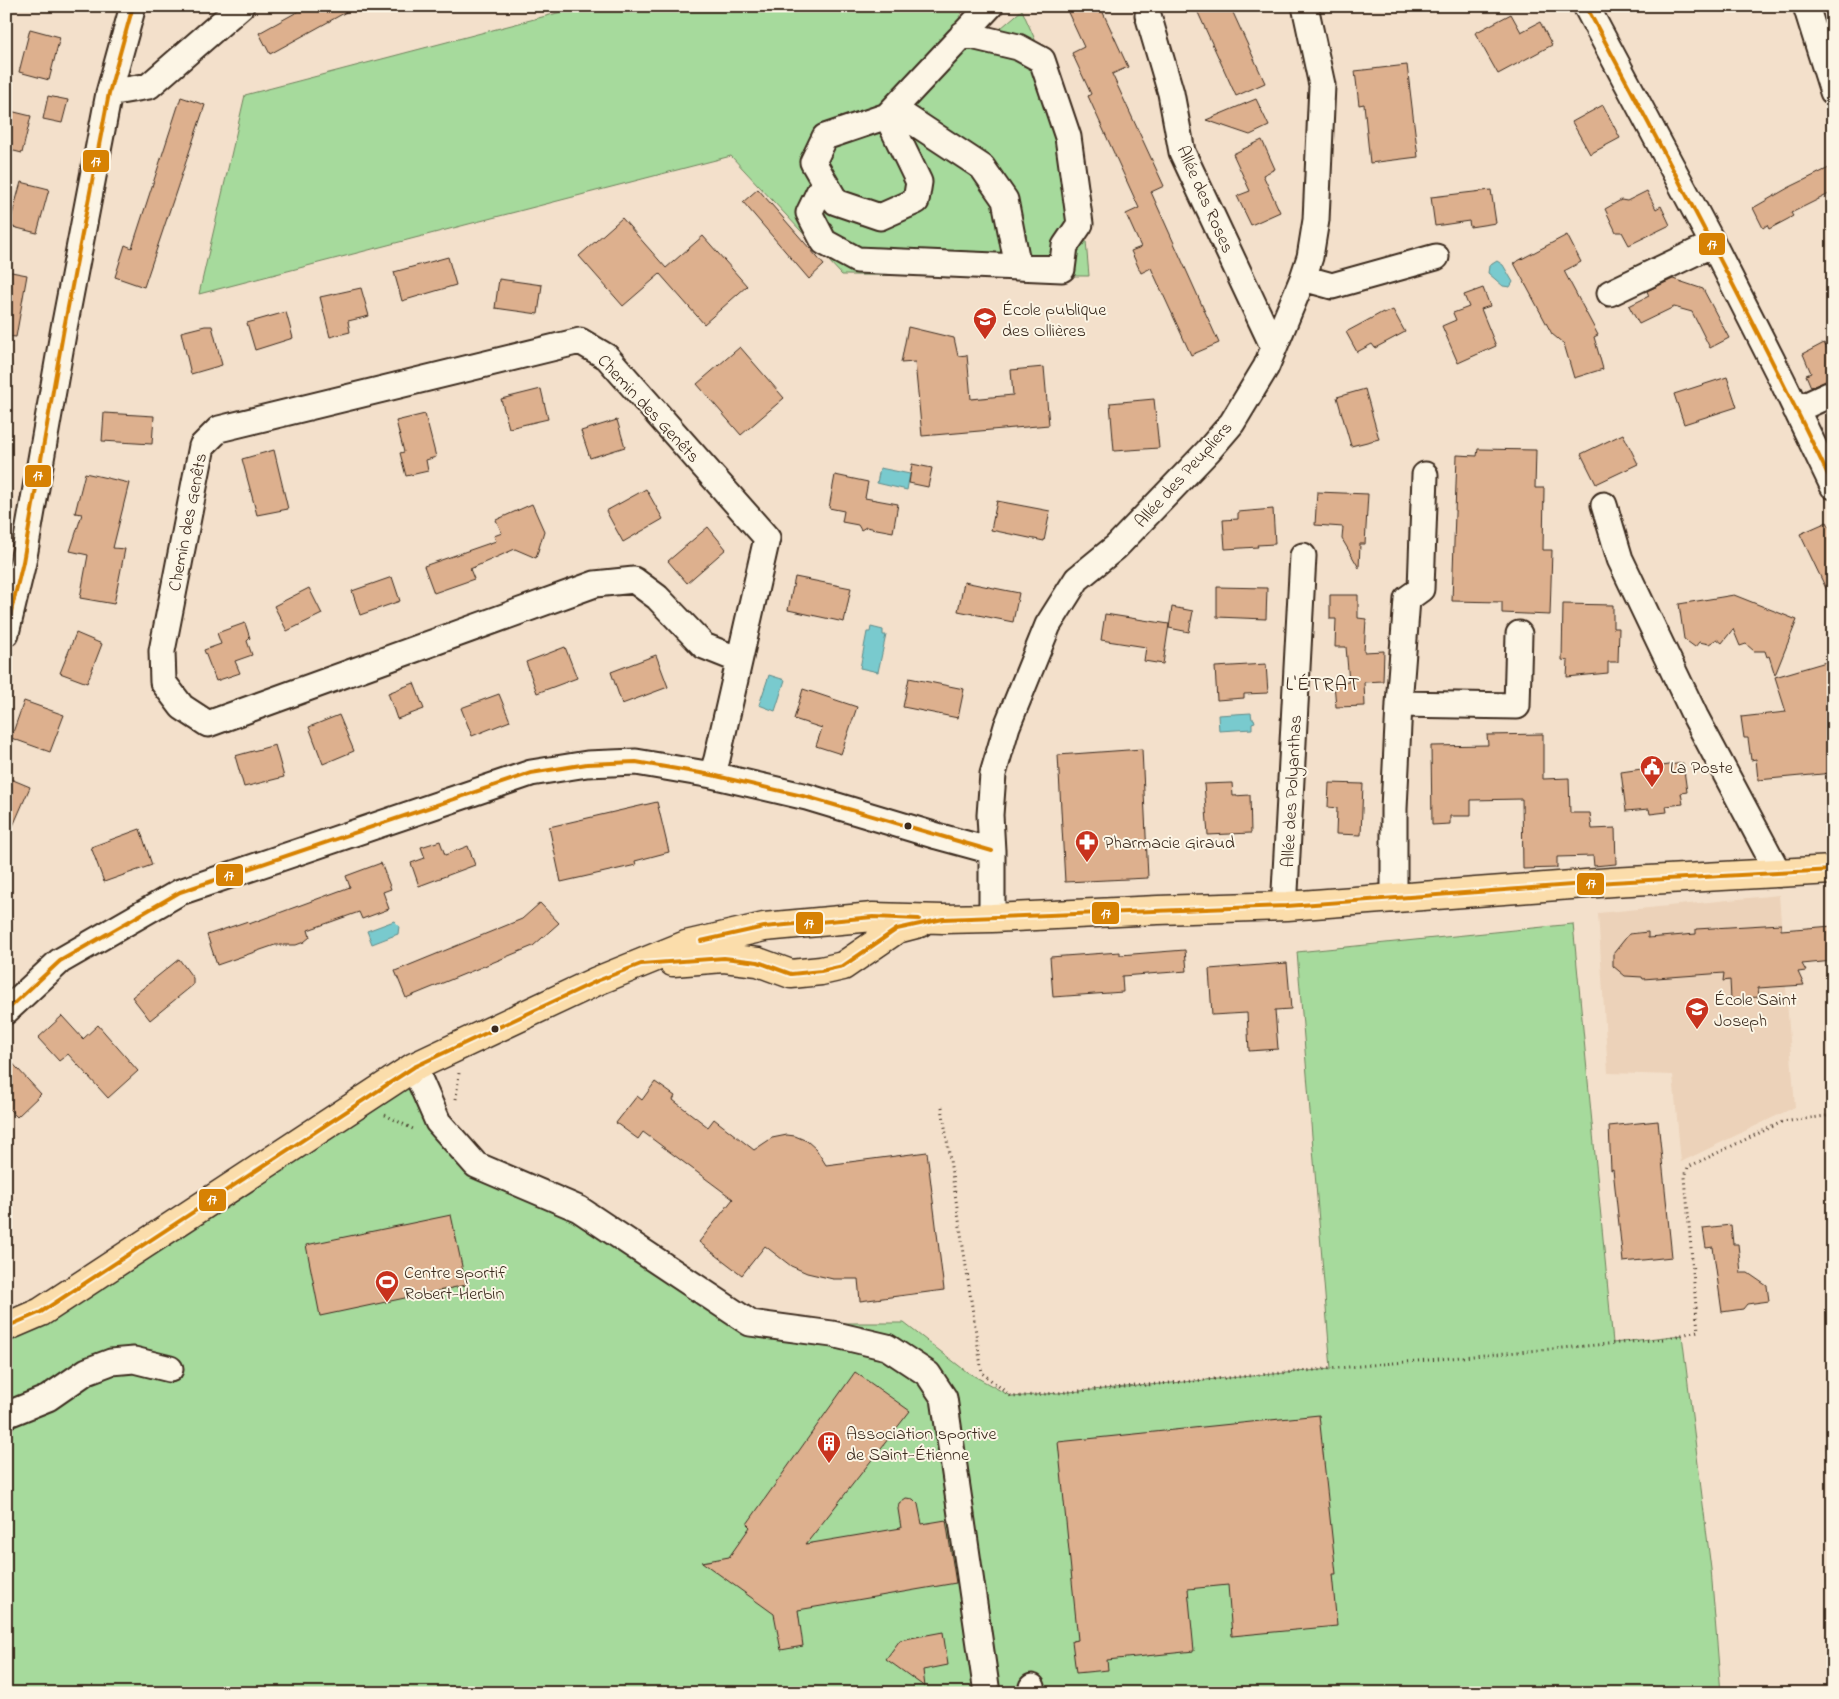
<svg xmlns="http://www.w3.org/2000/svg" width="1839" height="1699" font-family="'Indie Flower',sans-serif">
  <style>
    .built { fill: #ecd2b9 }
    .green { fill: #a6da9c; stroke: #70825d }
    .water { fill: #79cace; stroke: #608a88 }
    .building { fill: #ddb08e; stroke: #3b2a1e }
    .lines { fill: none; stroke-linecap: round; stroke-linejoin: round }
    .minor-casing { stroke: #3b2a1e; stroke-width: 29 }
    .major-casing { stroke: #3b2a1e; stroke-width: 31 }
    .path { stroke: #3b2a1e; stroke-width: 3; stroke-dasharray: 1 4; stroke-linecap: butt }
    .minor { stroke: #fcf5e5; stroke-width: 25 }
    .major { stroke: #fbddab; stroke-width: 28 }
    .bus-1-casing { stroke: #fcf5e5; stroke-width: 8 }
    .bus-1 { stroke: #d78204; stroke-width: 4 }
    .bus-dot { fill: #3b2a1e; stroke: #fcf5e5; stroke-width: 2 }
    .labels { text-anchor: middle; stroke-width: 4; stroke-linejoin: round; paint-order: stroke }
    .street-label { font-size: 18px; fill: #3b2a1e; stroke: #fcf5e5 }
    .poi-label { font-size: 18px; fill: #3b2a1e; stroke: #fcf5e5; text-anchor: start }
    .quarter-label { font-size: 20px; letter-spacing: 1px; fill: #3b2a1e; stroke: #fcf5e5 }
    .line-badge { stroke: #fcf5e5; stroke-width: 2 }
    .badge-label { font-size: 14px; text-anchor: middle; font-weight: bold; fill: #fff }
  </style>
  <rect width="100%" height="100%" fill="#f3e0cb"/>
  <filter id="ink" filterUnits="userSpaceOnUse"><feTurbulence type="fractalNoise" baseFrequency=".02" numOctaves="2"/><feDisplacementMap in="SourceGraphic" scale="10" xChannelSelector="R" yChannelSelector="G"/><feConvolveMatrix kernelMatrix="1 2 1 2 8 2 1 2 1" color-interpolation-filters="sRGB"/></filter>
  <g filter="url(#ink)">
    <!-- built -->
    <path class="built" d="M1779,895L1795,1107L1681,1162L1673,1075L1608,1073L1598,913Z"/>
    <!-- green -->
    <path class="green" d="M584,6H966L959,17L987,40L1022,10L1077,135L1089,276L842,275L731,156L199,294L245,95Z
      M1573,924L1613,1343L1682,1335L1711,1569L1721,1693H6V1327L414,1067L476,1165L579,1209L750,1323H904L967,1372L1012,1397L1331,1369L1297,952Z"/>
    <!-- water -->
    <path class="water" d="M1497,261L1503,265L1513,282L1510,287L1503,286L1488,273L1489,266Z
      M880,468L910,474L907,490L877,483Z
      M871,627L883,630V635H886L878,672L860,668L867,632H870Z
      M769,675L785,680L775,711L759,705Z
      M1251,713L1252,719H1254L1255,722L1252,723V729L1219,731L1218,715Z
      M394,921L399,926L398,934L372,944L367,931Z"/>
    <!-- building -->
    <path class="building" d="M308,6H357L270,54L259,33Z
      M1065,6H1100L1128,67L1112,74L1164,186L1151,192L1219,343L1191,355L1151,268L1141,273L1131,251L1141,247L1126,214L1139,208L1088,96L1091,94L1072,53L1084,47Z
      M1195,6H1230L1265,83L1236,96Z
      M1511,14L1521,32L1540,22L1552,45L1498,74L1475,33Z
      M30,29L60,37L49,80L19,72Z
      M1407,65L1418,157L1370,163L1364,104L1359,105L1355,71Z
      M48,96L68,100L62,123L43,119Z
      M181,97L205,105L144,287L115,277L125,245L132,248Z
      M1256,99L1269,126L1250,135L1206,120Z
      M1603,105L1620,138L1590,154L1572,122Z
      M6,110L31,116L22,153L6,149Z
      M1262,140L1275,169L1263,175L1280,212L1251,225L1237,196L1250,191L1233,154Z
      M1833,166V192L1791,213L1793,216L1788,219L1769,229L1767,225L1763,228L1753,208L1788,188Z
      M21,182L49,189L37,233L9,226Z
      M758,189L824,265L809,279L743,202Z
      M1491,190L1496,223L1470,227L1469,221L1435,226L1431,197Z
      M1647,191L1656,209L1661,206L1670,225L1629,245L1622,232H1616L1605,209L1621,200L1627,201Z
      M622,218L666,268L703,236L747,286L704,324L660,274L623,306L579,256Z
      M1567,235L1581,262L1564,271L1598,335L1594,337L1603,369L1574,378L1564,344L1552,334L1514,263Z
      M448,257L456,285L402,301L394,272Z
      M6,271L27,275L16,337L6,336Z
      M499,279L542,285L538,314L495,308Z
      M1673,279L1703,289L1729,338L1710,348L1692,312L1674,307L1639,324L1629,306L1649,296L1647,291Z
      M361,288L369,316L348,321L350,332L330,337L320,297Z
      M1483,288L1490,306L1481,309L1496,346L1458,363L1442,326L1456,320L1453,313L1469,307L1464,295Z
      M1393,310L1405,332L1375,348L1372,344L1357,352L1346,332L1383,312L1384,314Z
      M286,312L293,338L255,350L247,323Z
      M205,326H212L222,365L191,374L181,332Z
      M908,327L954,338L958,356L967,355L971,399L1013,395L1011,370L1044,367L1049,425L922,436L915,362L901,363Z
      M1824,343L1833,360V379L1811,387L1806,375L1811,373L1803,354Z
      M740,347L784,398L741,435L697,384Z
      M1727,377L1737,407L1684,424L1674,394Z
      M541,389L548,419L509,428L501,399Z
      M1365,389L1379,439L1351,446L1337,397Z
      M1154,399L1159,448L1114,451L1110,403Z
      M104,413L154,416L152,444L102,441Z
      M425,414L436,457L426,460L428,471L406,476L400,453L404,452L396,421Z
      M617,420L625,447L590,458L581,431Z
      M1623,434L1638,464L1596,484L1581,454Z
      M1478,449L1536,450L1535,488H1544L1543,550H1552L1550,615L1502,613V602L1452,601L1457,455L1477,456Z
      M274,450L288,509L257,515L242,459Z
      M912,464L932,468L928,487L909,483Z
      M85,473L129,483L113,548L125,549L114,604L80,598L88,555L70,551L82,514L75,513Z
      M835,475L868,482L865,498L898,504L893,532L866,527L861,530L858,525L842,522L844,511L829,508Z
      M646,489L663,519L623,542L606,511Z
      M1317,492L1368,494L1365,544H1360L1359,568L1342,539L1343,527L1315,525Z
      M997,501L1050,511L1044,541L991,530Z
      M532,504L544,531L536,558L515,549L470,569L474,579L434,593L424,566L496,541L494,536L502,533L496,520Z
      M1273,509L1275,544L1257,545L1258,547L1225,549L1223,520L1238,519V512Z
      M1827,522L1833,534V603L1800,534Z
      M708,527L726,549L687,583L668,561Z
      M392,577L400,601L360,615L352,591Z
      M795,577L851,588L844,622L788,610Z
      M964,582L1019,593L1013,622L958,611Z
      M1217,587L1267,588L1266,619L1217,617Z
      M309,588L322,614L287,631L274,606Z
      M1330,595H1358V618L1366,619L1364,652L1384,651L1383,681L1364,682L1365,706L1336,707L1334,683L1349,682L1346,647H1335L1336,619H1330Z
      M1734,595L1797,620L1775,675L1769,656L1767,657L1765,651H1754L1746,644L1740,646L1733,629L1722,643L1717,639L1709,644L1699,642L1695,647L1684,639L1679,604Z
      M1563,604L1613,605V628H1619L1618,662H1608V673L1567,677L1568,661L1562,660Z
      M1172,607L1193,611L1189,632L1169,628Z
      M1105,614L1169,624L1163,664L1144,661L1146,647L1101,640Z
      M245,623L250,638L247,641L252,655L235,661L240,673L216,681L204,650L221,644L217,633Z
      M76,633L102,644L87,683L60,673Z
      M565,647L577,678L537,693L526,662Z
      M656,655L668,687L622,704L611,672Z
      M1833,660V773L1758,780L1756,759L1751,760L1748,738H1744L1741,717L1786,712L1775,677Z
      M1266,664L1268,693L1244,694V698L1217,700L1215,667Z
      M909,678L964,689L958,718L903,707Z
      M414,683L424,709L397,719L388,693Z
      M803,689L857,707L841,754L816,746L822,728L794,719Z
      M499,694L510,721L472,736L461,708Z
      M24,701L64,715L50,752L11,738Z
      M339,715L354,751L323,764L309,727Z
      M1543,734V779L1569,778L1570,813H1590L1592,829L1615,828L1616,864L1594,866L1593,856L1557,857V868L1523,869L1522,799L1471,800V816H1450V824L1432,825L1431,746L1488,745L1487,735Z
      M275,745L284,777L244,787L235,756Z
      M1142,749L1148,878L1065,882L1058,755Z
      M1683,763L1687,792L1681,793L1683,804L1666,806L1667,812L1650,814L1649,809L1626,811L1621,772Z
      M6,777L30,787L6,842Z
      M1232,783L1233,796L1250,795L1251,833L1208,835L1204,784Z
      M1329,783L1363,784L1361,835L1336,834L1337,808L1328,807Z
      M657,802L669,852L635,861L636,865L561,882L549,827Z
      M140,829L152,865L104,882L91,847Z
      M440,841L445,855L468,846L475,865L419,886L411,863L425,858L421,847Z
      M381,863L391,889L383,892L389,909L362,919L359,912L308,930L310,937L304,942L296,945H275L217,965L207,935L248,921L249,924L350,887L346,876Z
      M540,903L559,923L533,946L406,998L395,971L522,919Z
      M1781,924V930L1833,926V961L1802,964L1806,971L1798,972L1804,985L1758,988L1759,997L1731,999L1730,980L1723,981L1724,973L1643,979L1642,977L1625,976L1613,966V954L1629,934L1648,932V938L1696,934V929Z
      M1185,950L1187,971L1122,976L1123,992L1053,997L1050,957L1120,952V955Z
      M179,959L193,978V985L150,1020L132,997Z
      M1287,963L1291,1009L1275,1010L1278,1049L1249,1051L1247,1013L1212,1015L1209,969Z
      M62,1016L83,1039L98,1025L138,1071L108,1098L68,1054L59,1061L38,1038Z
      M6,1056L41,1094L17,1117L6,1106Z
      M655,1082L675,1096L673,1100L708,1127L714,1119L754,1150L772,1138L787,1135L795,1136L807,1141L816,1149L826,1165L927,1152L944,1290L860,1301L858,1279H833L807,1273L791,1266L765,1246L742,1275L699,1242L733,1199L643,1132L638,1139L616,1123L637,1096L642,1100Z
      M1658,1121L1672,1257L1623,1262L1613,1169L1611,1170L1609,1126Z
      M451,1215L466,1285L320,1316L306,1245Z
      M1731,1225L1733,1244H1738L1741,1273H1748L1767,1286L1769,1301L1747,1304L1743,1309L1722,1312L1713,1247L1706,1248L1703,1228Z
      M855,1372L910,1411L806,1544L901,1528L898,1509L899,1503L906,1498L913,1499L918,1504L922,1524L946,1520L956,1583L798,1610L803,1646L781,1650L774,1614L702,1562L729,1557L750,1527L747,1524Z
      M1319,1415L1336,1574H1332L1337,1626L1232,1636L1228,1585L1188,1589L1194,1651L1107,1660L1108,1670L1076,1673L1072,1641L1078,1640L1058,1442Z
      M943,1632L948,1665L923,1670L925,1687L886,1659L900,1640Z"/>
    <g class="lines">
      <!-- minor casing -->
      <g class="minor-casing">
        <path id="minor" d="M1586,6L1713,244L1782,380L1833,486
          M1806,6L1833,92
          M1148,15L1171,93L1182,152L1274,348
          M109,93L149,86L241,6
          M894,109L982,167L1005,200L1018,267
          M887,116L919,182L916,201L880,217L836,202L813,162L825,137L887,116L990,6
          M824,182L809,213L824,242L857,260L1062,269L1065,246L1080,224L1068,137L1042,60L1018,47L963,34
          M1303,278L1332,286L1436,257
          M1610,293L1713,244
          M1796,410L1833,393
          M1604,505L1620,559L1695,716L1779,874
          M6,633L23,562L64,328L109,93L133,6
          M1399,704L1517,706L1519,634
          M712,775L717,759L767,538L607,357L580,341L219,429L202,446L162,651L163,682L182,707L208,724L595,584L634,580L657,597L704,646L739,660
          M1394,899V809L1399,704L1407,599L1421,589L1425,475
          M1287,906L1285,891L1303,556
          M992,918V851L990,815L993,774L1007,726L1048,625L1077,579L1116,547L1208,451L1232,423L1266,367L1303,278L1310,257L1316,220L1322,85L1305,6
          M6,1011L60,961L180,892L531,773L587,764L636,762L712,775L807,797L937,836L992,851
          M414,1067L438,1122L476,1165L579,1209L750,1323L832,1334L887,1347L928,1374L944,1398L987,1693
          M6,1415L48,1398L87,1371L111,1362L134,1360L170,1369
          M1032,1687L1034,1693"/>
      </g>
      <!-- major casing -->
      <g class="major-casing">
        <path id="major" d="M673,962L724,958L758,962L791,974L821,971L843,966L897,929L920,923
          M6,1327L41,1312L414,1067L597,981L686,945L764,927L873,917L943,919L992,918L1158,910L1287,906L1612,882L1833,870"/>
      </g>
      <!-- path -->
      <path class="path" d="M456,1099L459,1073
        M942,1107L982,1373L1012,1397L1664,1339L1698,1331L1685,1177L1688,1167L1782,1122L1833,1115
        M385,1115L415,1130"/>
      <!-- minor -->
      <use href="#minor" class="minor"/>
      <!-- major -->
      <use href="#major" class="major"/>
      <!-- bus-1 casing -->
      <g class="bus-1-casing">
        <path id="bus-1" d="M1586,6C1671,165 1755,323 1833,485
          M6,632L23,562L64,328L109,93L133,6
          M701,941L764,927L873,917L919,919
          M6,1011L60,961L180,892L531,773L587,764L636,762L712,775L807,797L992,851
          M6,1327L41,1312L414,1067L597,981L641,964L724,958L758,962L791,974L821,971L843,966L897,929L943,919L1287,906L1612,882L1833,870"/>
      </g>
      <!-- bus-1 -->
      <use href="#bus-1" class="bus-1"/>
    </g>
  </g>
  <!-- icons -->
  <defs>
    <g id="school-pin" transform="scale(1.25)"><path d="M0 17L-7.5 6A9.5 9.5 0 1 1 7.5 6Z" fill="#c8321e" stroke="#fcf5e5"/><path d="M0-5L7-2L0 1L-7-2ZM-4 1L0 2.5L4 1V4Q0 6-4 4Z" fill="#fff"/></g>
    <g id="civic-pin" transform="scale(1.25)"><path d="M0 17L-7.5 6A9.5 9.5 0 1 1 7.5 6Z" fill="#c8321e" stroke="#fcf5e5"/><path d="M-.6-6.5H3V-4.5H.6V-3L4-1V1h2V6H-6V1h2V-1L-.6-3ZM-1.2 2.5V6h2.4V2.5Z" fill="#fff"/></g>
    <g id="pharmacy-pin" transform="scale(1.25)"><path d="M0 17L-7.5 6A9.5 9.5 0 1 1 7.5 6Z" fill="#c8321e" stroke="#fcf5e5"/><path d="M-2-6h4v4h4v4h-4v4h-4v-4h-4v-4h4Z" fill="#fff"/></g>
    <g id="stadium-pin" transform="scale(1.25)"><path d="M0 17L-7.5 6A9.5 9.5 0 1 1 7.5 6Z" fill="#c8321e" stroke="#fcf5e5"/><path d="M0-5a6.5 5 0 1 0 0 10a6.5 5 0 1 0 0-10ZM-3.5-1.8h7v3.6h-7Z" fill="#fff"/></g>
    <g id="building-pin" transform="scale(1.25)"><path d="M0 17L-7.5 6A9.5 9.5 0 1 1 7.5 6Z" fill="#c8321e" stroke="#fcf5e5"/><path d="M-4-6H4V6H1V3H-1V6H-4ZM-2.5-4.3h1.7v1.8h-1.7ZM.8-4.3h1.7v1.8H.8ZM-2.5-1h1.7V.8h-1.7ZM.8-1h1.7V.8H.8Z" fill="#fff"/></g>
  </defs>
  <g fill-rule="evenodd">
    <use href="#school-pin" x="985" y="319"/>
    <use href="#civic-pin" x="1652" y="767"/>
    <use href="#pharmacy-pin" x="1087" y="842"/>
    <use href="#school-pin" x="1697" y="1009"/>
    <use href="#stadium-pin" x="387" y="1282"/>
    <use href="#building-pin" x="829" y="1443"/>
  </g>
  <!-- markers -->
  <g class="bus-dot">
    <circle cx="908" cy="826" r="4.5"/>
    <circle cx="495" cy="1029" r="4.5"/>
  </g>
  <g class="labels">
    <!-- street labels -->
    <g class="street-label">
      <text transform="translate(1206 199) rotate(66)" y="6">Allée des Roses</text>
      <text transform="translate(649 408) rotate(47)" y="6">Chemin des Genêts</text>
      <text transform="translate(1183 474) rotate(-48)" y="6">Allée des Peupliers</text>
      <text transform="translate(187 522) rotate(-79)" y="6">Chemin des Genêts</text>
      <text transform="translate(1291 791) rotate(-87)" y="6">Allée des Polyanthas</text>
    </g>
    <!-- poi labels -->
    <g class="poi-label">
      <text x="1002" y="315">École publique<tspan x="1002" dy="21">des Ollières</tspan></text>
      <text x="1670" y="773">La Poste</text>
      <text x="1104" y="848">Pharmacie Giraud</text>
      <text x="1714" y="1005">École Saint<tspan x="1714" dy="21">Joseph</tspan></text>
      <text x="404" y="1278">Centre sportif<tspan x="404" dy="21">Robert-Herbin</tspan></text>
      <text x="846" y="1439">Association sportive<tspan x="846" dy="21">de Saint-Étienne</tspan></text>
    </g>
    <!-- quarter labels -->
    <g class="quarter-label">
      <text x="1323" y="690">L'ÉTRAT</text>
    </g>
  </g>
  <g class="line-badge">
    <rect x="82" y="149" width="28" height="24" rx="5" fill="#d78204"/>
    <rect x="1698" y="232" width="28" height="24" rx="5" fill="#d78204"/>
    <rect x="24" y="464" width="28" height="24" rx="5" fill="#d78204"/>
    <rect x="215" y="863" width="29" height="24" rx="5" fill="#d78204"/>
    <rect x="1576" y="872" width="29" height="24" rx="5" fill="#d78204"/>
    <rect x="1091" y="901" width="29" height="24" rx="5" fill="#d78204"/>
    <rect x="795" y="911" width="29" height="24" rx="5" fill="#d78204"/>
    <rect x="198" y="1188" width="29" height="24" rx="5" fill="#d78204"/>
  </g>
  <g class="badge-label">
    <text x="96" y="166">17</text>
    <text x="1712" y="249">17</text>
    <text x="38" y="480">17</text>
    <text x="229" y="880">17</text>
    <text x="1591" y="888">17</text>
    <text x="1106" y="918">17</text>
    <text x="809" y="928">17</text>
    <text x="212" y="1204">17</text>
  </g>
  <!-- margin -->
  <rect width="1839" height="1699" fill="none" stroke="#fcf5e5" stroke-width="25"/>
  <rect x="12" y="12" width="1814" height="1674" fill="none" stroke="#3b2a1e" stroke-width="2" filter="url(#ink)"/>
</svg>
